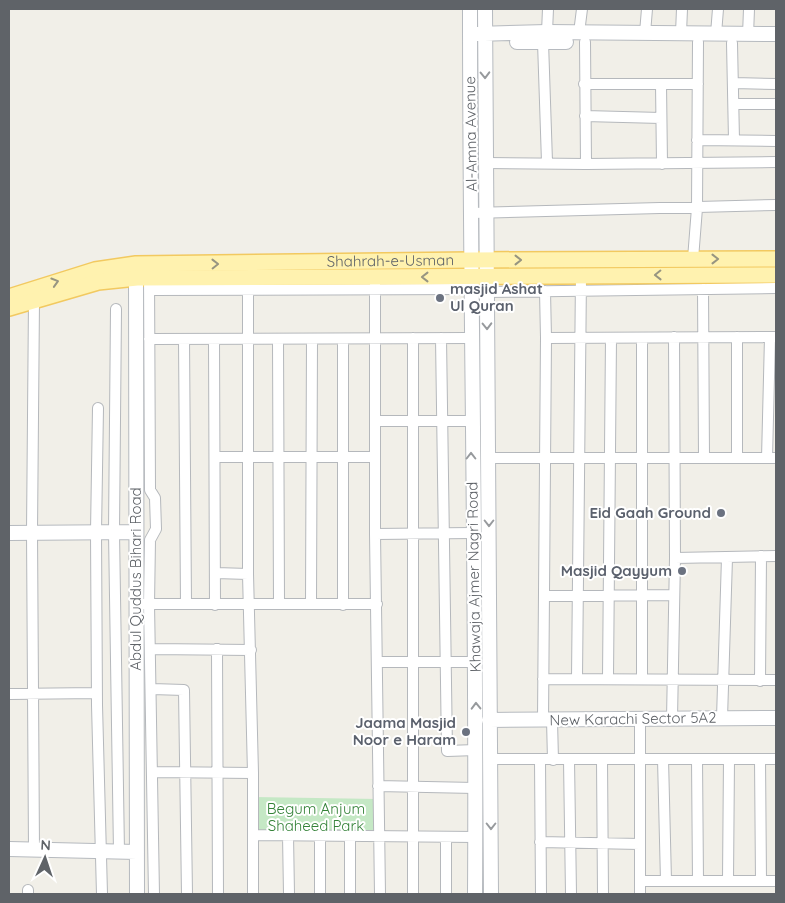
<svg xmlns="http://www.w3.org/2000/svg" width="785" height="903" font-family="Quicksand,sans-serif">
  <style>
    .green { fill: #c5e8c5 }
    .lines { fill: none; stroke-linecap: round; stroke-linejoin: round }
    .street-casing { stroke: #b5b8bc; stroke-width: 12 }
    .secondary-casing { stroke: #b6babf; stroke-width: 16 }
    .primary-casing { stroke: #f2c960; stroke-width: 18 }
    .street { stroke: #fff; stroke-width: 10 }
    .secondary { stroke: #fff; stroke-width: 14 }
    .primary { stroke: #fff2af; stroke-width: 15 }
    .oneway { stroke: #979a9d }
    .oneway2 { stroke: #979581 }
    .worship-dot { fill: #6b7280; stroke: #fff; stroke-width: 2 }
    .labels { text-anchor: middle; stroke-width: 4; stroke-linejoin: round; paint-order: stroke }
    .street-label { font-size: 15px; fill: #5f6368; stroke: #fff }
    .worship-label { font-size: 15px; font-weight: bold; fill: #5b616d; stroke: #fff; text-anchor: end }
    .park-label { font-size: 15px; fill: #348238; stroke: #fff }
  </style>
  <rect width="100%" height="100%" fill="#f1efe8"/>
  <!-- green -->
  <path class="green" d="M253,797L378,799V836L253,835Z"/>
  <g class="lines">
    <!-- street casing -->
    <g class="street-casing">
      <path id="street" d="M547,32L548,9
        M579,33L582,9
        M645,33L647,9
        M681,33L682,9
        M716,34L718,9
        M748,35L749,9
        M543,42L547,162
        M585,42L586,164L776,162
        M732,43L734,140
        M734,83L776,84
        M584,84H698
        M661,84L662,164
        M734,104H776
        M585,116L661,118
        M697,140L776,141
        M486,163L586,164
        M472,213L776,205
        M693,259L697,208L698,42
        M149,274L150,490L155,498L156,529L150,540L149,604L154,894
        M248,277V574L253,773V894
        M375,277V534L380,894
        M703,289L704,458
        M149,290L470,289
        M545,291L546,338
        M486,292L776,288
        M34,300L32,532L34,850
        M116,309L114,532L119,852
        M441,338L447,751L476,750
        M642,338V679
        M149,339L471,338
        M184,339L186,604
        M278,339L279,604
        M343,339V605
        M214,340L215,605
        M98,408L96,532L97,705L102,894
        M375,421H471
        M216,457H375
        M489,458H776
        M737,458V337
        M767,458L770,337
        M375,534L472,533
        M675,558L776,556
        M216,573L248,574
        M544,596L674,595
        M143,604H377
        M311,604L312,339
        M151,649L251,650
        M217,649L218,894
        M378,662H475
        M577,678L581,276
        M608,678L611,338
        M543,679L776,680
        M760,681L761,556
        M152,689L184,690L187,894
        M9,694L97,693
        M722,718L727,558
        M640,719V894
        M672,719L675,558L674,337
        M543,720L546,338L776,337
        M552,720L553,760
        M490,759H776
        M663,759L666,881
        M697,759L698,881
        M760,759L761,881
        M540,760L541,894
        M569,760L571,894
        M602,760L603,894
        M153,772L253,773
        M378,786L475,788
        M253,835L476,837
        M288,835L289,894
        M320,836V894
        M350,836V894
        M446,837V894
        M540,842L640,844
        M640,881H776
        M728,881L729,759
        M28,890V894
        M413,894V338"/>
    </g>
    <!-- secondary casing -->
    <g class="secondary-casing">
      <path id="secondary" d="M470,9C470,304 477,599 475,894
        M485,9L491,894
        M476,34L547,32L776,34
        M517,42H566
        M136,268L137,894
        M9,533L135,532
        M489,720L776,718
        M9,849L137,852"/>
    </g>
    <!-- primary casing -->
    <g class="primary-casing">
      <g id="primary">
        <path id="s1" d="M9,297L95,270L136,264L471,260L776,259"/>
        <path d="M9,308L98,282L137,278L776,275"/>
      </g>
    </g>
    <!-- street -->
    <use href="#street" class="street"/>
    <!-- secondary -->
    <use href="#secondary" class="secondary"/>
    <!-- primary -->
    <use href="#primary" class="primary"/>
  </g>
  <!-- one-way arrows -->
  <defs><path id="oneway-chevron" d="M-2-3.5L2.5 0L-2 3.5" fill="none" stroke-width="1.6" stroke-linecap="round" stroke-linejoin="round" transform="scale(1.25)"/></defs>
  <g class="oneway">
    <use href="#oneway-chevron" transform="translate(485 75) rotate(89)"/>
    <use href="#oneway-chevron" transform="translate(487 326) rotate(89)"/>
    <use href="#oneway-chevron" transform="translate(471 456) rotate(-90)"/>
    <use href="#oneway-chevron" transform="translate(489 523) rotate(90)"/>
    <use href="#oneway-chevron" transform="translate(476 706) rotate(-91)"/>
    <use href="#oneway-chevron" transform="translate(491 826) rotate(90)"/>
  </g>
  <g class="oneway2">
    <use href="#oneway-chevron" transform="translate(715 259)"/>
    <use href="#oneway-chevron" transform="translate(518 260)"/>
    <use href="#oneway-chevron" transform="translate(215 264) rotate(-1)"/>
    <use href="#oneway-chevron" transform="translate(658 275) rotate(179)"/>
    <use href="#oneway-chevron" transform="translate(425 277) rotate(180)"/>
    <use href="#oneway-chevron" transform="translate(55 282) rotate(-17)"/>
  </g>
  <!-- markers -->
  <g class="worship-dot">
    <circle cx="440" cy="298" r="5"/>
    <circle cx="721" cy="513" r="5"/>
    <circle cx="682" cy="571" r="5"/>
    <circle cx="466" cy="732" r="5"/>
  </g>
  <g class="labels">
    <!-- street labels -->
    <g class="street-label">
      <text transform="translate(471 134) rotate(-91)" y="5">Al-Amna Avenue</text>
      <text dy="5" stroke="none"><textPath href="#s1" startOffset="386">Shahrah-e-Usman</textPath></text>
      <text transform="translate(474 577) rotate(-91)" y="5">Khawaja Ajmer Nagri Road</text>
      <text transform="translate(136 579) rotate(-90)" y="5">Abdul Quddus Bihari Road</text>
      <text transform="translate(633 719) rotate(-1)" y="5">New Karachi Sector 5A2</text>
    </g>
    <!-- worship labels -->
    <g class="worship-label">
      <text x="450" y="294" text-anchor="start">masjid Ashat<tspan x="450" dy="17">Ul Quran</tspan></text>
      <text x="711" y="518">Eid Gaah Ground</text>
      <text x="672" y="576">Masjid Qayyum</text>
      <text x="456" y="728">Jaama Masjid<tspan x="456" dy="17">Noor e Haram</tspan></text>
    </g>
    <!-- park labels -->
    <g class="park-label">
      <text x="316" y="814">Begum Anjum<tspan x="316" dy="17">Shaheed Park</tspan></text>
    </g>
  </g>
  <!-- border -->
  <rect width="785" height="903" fill="none" stroke="#5f6368" stroke-width="20"/>
  <!-- north arrow -->
  <g transform="translate(45 858) rotate(3)" stroke="#ffffff" stroke-width="4" paint-order="stroke">
  <path d="M0-4L9 19L0 12L-9 19Z" fill="#5f6368"/>
  <text y="-8" font-size="14" font-weight="bold" text-anchor="middle" fill="#5f6368">N</text>
  </g>
</svg>
